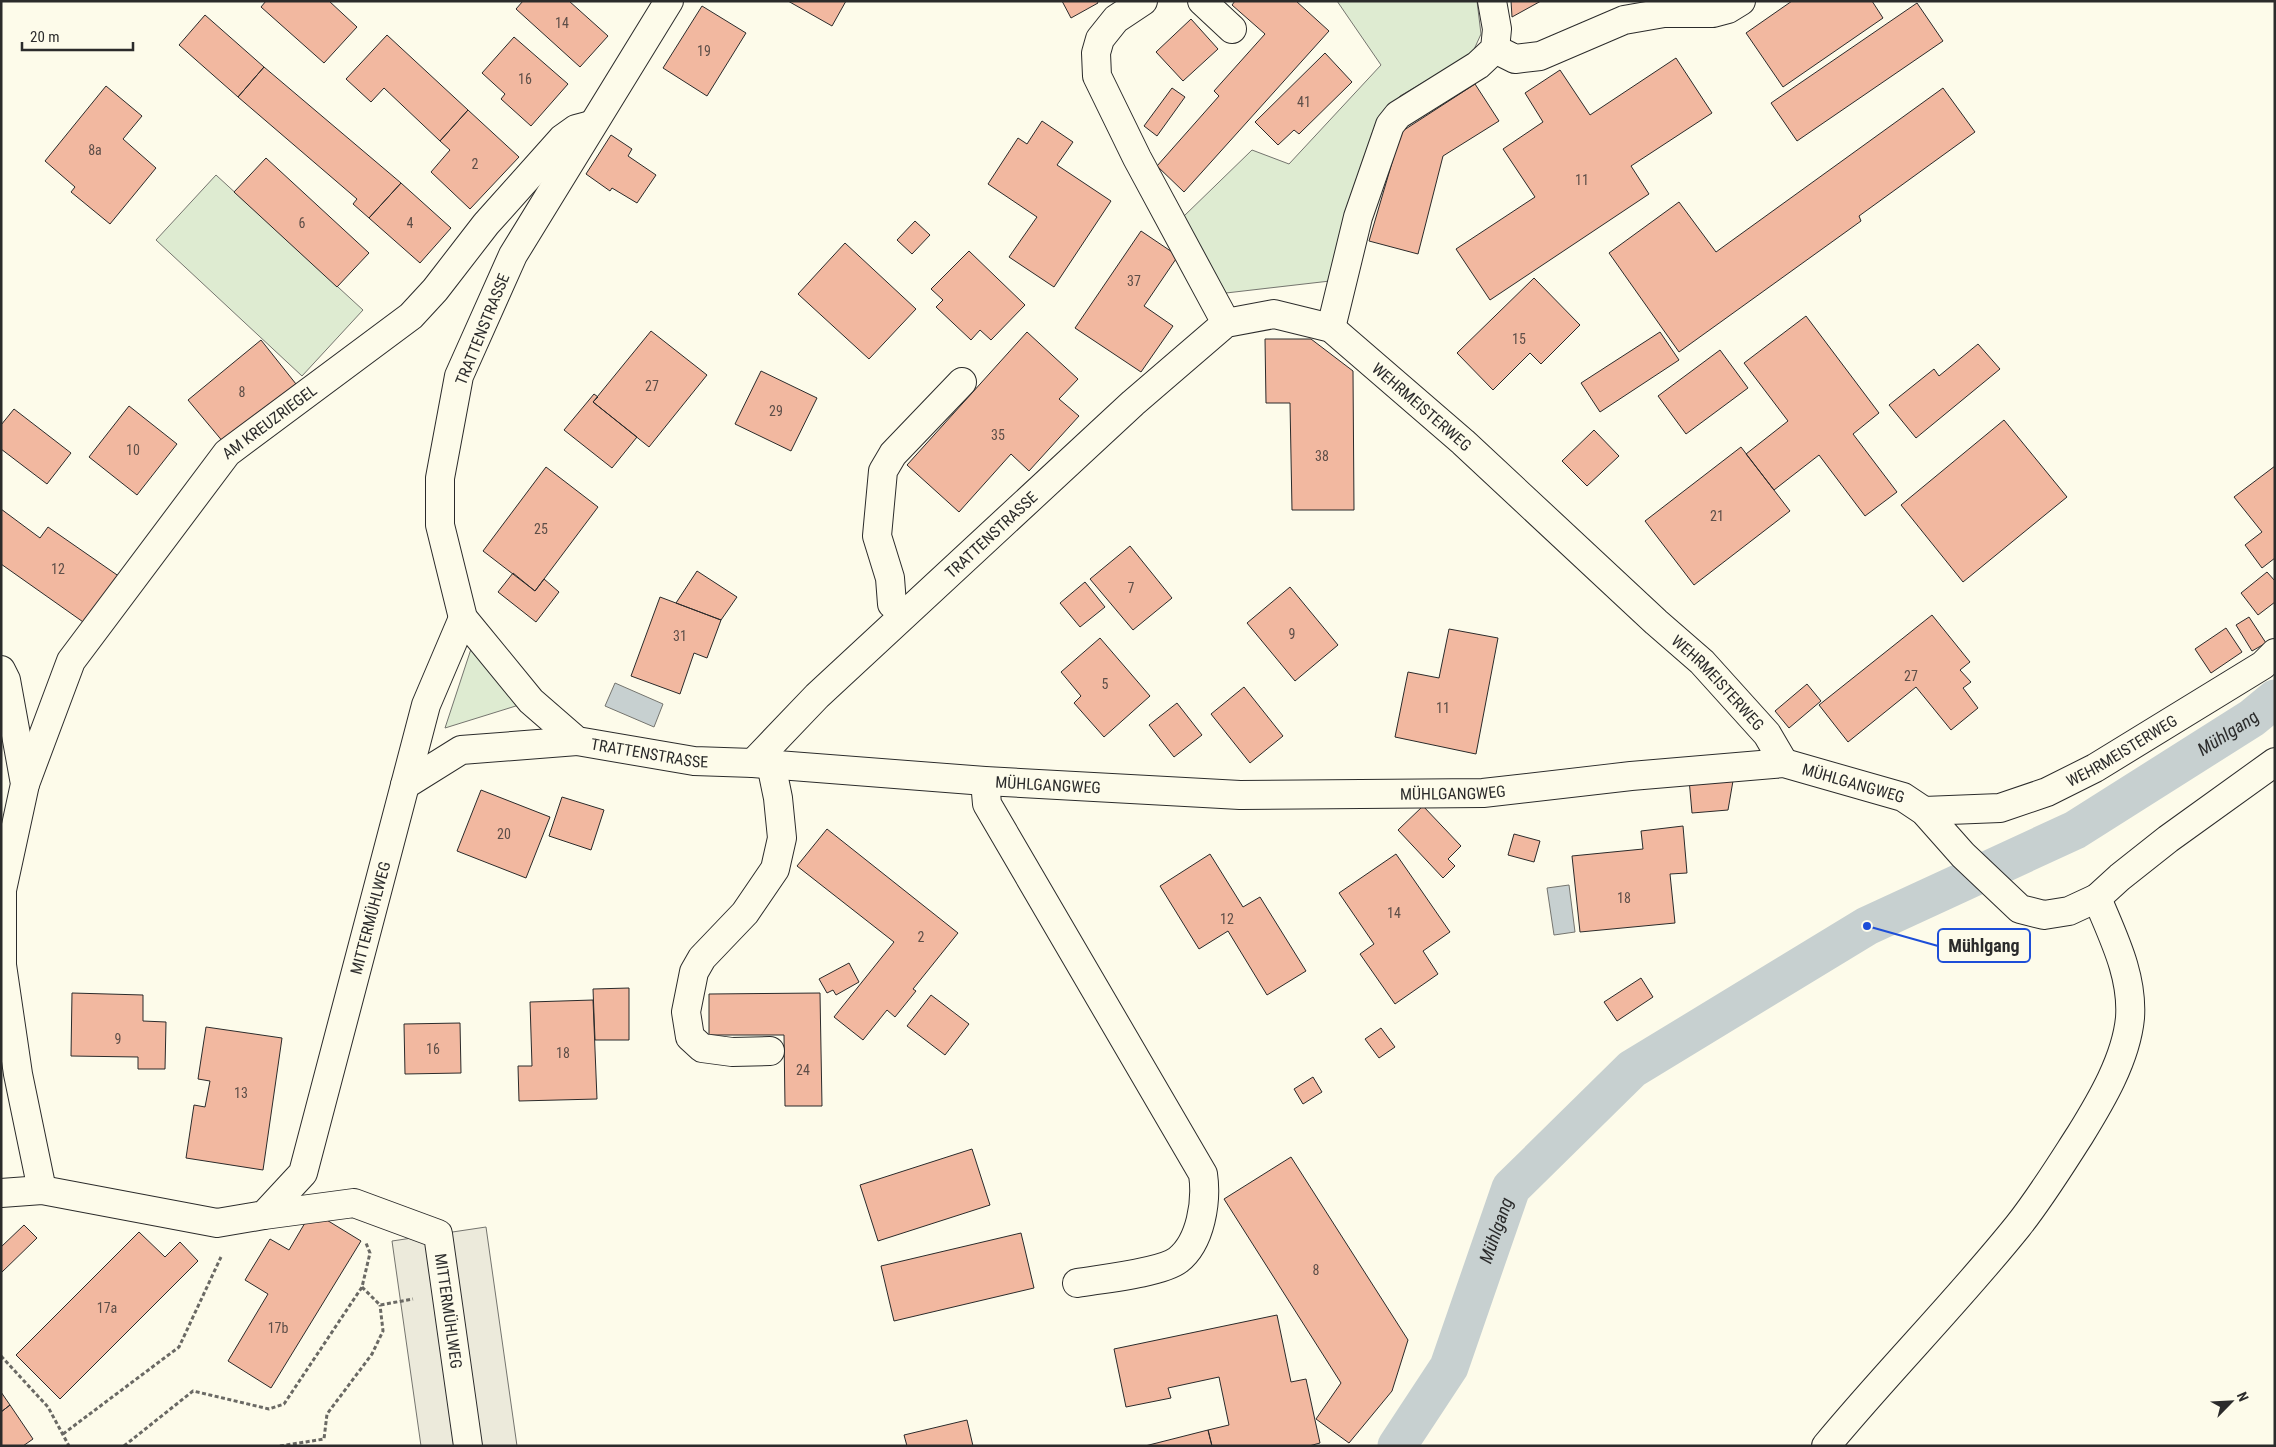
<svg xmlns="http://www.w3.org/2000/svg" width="2276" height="1447" font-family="'Roboto Condensed',sans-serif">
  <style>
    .green { fill: #deebd1; stroke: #74746e }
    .parking { fill: #eceadb; stroke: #74746e }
    .water { fill: #c7d0d0; stroke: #74746e }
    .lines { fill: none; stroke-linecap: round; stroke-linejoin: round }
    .canal { stroke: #c7d0d0; stroke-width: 39 }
    .building { fill: #f2b8a0; stroke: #2b2b2b }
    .minor-casing { stroke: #2b2b2b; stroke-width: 30 }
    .path { stroke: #6a6964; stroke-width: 3; stroke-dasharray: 4 2.5; stroke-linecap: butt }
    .minor { stroke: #fdfbea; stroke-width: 28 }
    .labels { text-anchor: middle; stroke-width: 4; stroke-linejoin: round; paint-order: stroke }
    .number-label { font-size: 14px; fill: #5d4e48 }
    .street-label { font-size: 16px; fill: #2b2b2b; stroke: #fdfbea }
    .water-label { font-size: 18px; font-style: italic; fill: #2b2b2b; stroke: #fdfbea }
    .leader { fill: none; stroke: #1d4ed8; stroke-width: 2 }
    .callout-dot { fill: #1d4ed8; stroke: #fdfbea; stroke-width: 2 }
    .callout { fill: #fdfbea; stroke: #1d4ed8; stroke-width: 2 }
    .callout-label { font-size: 18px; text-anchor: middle; font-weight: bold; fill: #2b2b2b }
  </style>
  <rect width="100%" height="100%" fill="#fdfbea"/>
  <!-- green -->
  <path class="green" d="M1337,1H1477L1481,34L1472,54L1400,96L1390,109L1330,281L1226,293L1183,217L1252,150L1289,164L1381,65Z
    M216,175L363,310L302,376L156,240Z
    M472,646L519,705L445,728Z"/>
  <!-- parking -->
  <path class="parking" d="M486,1227L517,1446H421L392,1241Z"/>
  <!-- water -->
  <path class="water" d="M615,683L663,704L654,727L605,706Z
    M1569,885L1575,932L1554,935L1547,888Z"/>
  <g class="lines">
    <!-- canal -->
    <path class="canal" id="s1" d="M1397,1446L1449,1367L1511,1188L1632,1069L1867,926L2075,830L2252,718L2275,699"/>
  </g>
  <!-- building -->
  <path class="building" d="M266,1H329L357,27L324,63L261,7Z
    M523,1H569L608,36L580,67L516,9Z
    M788,1H846L832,26Z
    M1062,1H1097L1098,3L1071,18Z
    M1235,1H1296L1329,31L1184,192L1157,166L1219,96L1214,91L1265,34L1232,5Z
    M1511,1H1541L1512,17Z
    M1792,1H1872L1883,18L1783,87L1746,33Z
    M1917,3L1943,41L1797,141L1771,103Z
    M702,6L746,33L707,96L663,68Z
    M205,15L264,67L238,97L179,45Z
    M1191,19L1218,49L1183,81L1156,52Z
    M387,35L468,110L440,141L384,88L371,102L346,79Z
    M514,37L568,84L531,126L501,99L505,94L482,73Z
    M1325,53L1352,82L1299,134L1294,130L1278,145L1255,122Z
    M1676,58L1712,113L1631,166L1649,194L1490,300L1456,249L1535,197L1503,149L1543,122L1525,93L1560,70L1590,115Z
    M264,67L401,183L369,218L353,204L357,199L238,97Z
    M1475,84L1499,121L1443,156L1418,254L1369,241L1401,132Z
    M106,86L142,116L123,139L156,168L110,224L71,192L75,187L45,161Z
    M1172,88L1185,97L1157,136L1144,126Z
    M1943,88L1975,132L1859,216L1861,221L1679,352L1609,253L1679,202L1716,252Z
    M468,110L519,157L470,209L431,172L450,150L440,141Z
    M1042,121L1073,142L1057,165L1111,201L1054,287L1009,257L1037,217L988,184L1018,138L1027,144Z
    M611,135L632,149L628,156L656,175L637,203L612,188L610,191L586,174Z
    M266,158L369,253L337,287L234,192Z
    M401,183L451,228L420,263L369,218Z
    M915,221L930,235L912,254L897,240Z
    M1141,231L1178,256L1144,306L1173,326L1141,372L1075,328Z
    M845,243L916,309L869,359L798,294Z
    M969,251L1025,305L991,340L980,330L971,340L936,307L943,300L931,289Z
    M1534,278L1580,325L1541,364L1530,353L1493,390L1457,353Z
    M1806,316L1879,413L1853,434L1897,492L1865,516L1819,455L1774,490L1746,454L1788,421L1744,363Z
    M651,331L707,375L649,447L593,402Z
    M1027,332L1078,379L1059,399L1079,416L1029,471L1011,454L959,512L907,465Z
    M1660,332L1679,360L1600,412L1581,383Z
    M1265,339H1311L1353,371L1354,510H1292L1290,403H1266Z
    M261,340L296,384L224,443L188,400Z
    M1978,344L2000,369L1916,438L1889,405L1934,369L1939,376Z
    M1720,350L1748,388L1686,434L1658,396Z
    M761,371L817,398L791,451L735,424Z
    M594,394L598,397L593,402L637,437L612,468L564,430Z
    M129,406L177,444L137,495L89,457Z
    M14,409L71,453L47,484L1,449V425Z
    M2004,420L2067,497L1963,582L1901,505Z
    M1594,430L1619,456L1587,486L1562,461Z
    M1741,447L1790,511L1694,585L1645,521Z
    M2275,466V558L2262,568L2245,545L2262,532L2234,497Z
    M546,467L598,507L535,591L483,551Z
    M1,509L40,538L48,527L120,577L86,624L1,564Z
    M1130,546L1172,598L1133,630L1090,579Z
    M697,571L737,597L721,620L676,603Z
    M2267,572L2275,581V602L2258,615L2241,593Z
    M513,573L535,591L544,579L559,592L536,622L498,592Z
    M1085,582L1105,607L1080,627L1060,603Z
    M1290,587L1338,645L1295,681L1247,623Z
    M660,597L721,620L707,658L694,653L680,694L631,676Z
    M1932,615L1970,662L1960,670L1971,682L1963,688L1978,708L1951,730L1916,687L1848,742L1819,705Z
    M2249,617L2266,643L2252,651L2236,625Z
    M2226,628L2242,652L2211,673L2195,649Z
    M1449,629L1498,638L1476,754L1395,737L1408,672L1439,678Z
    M1100,638L1150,696L1104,737L1074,703L1081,696L1061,672Z
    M1807,684L1821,701L1789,728L1775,711Z
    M1244,687L1283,736L1250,763L1211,714Z
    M1177,703L1202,735L1174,757L1149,725Z
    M1734,775L1728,810L1692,813L1689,779Z
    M481,790L550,817L526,878L457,851Z
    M562,797L604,810L591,850L549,836Z
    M1423,806L1461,846L1448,859L1455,866L1443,878L1398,830Z
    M1683,826L1687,873L1670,874L1675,923L1580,932L1572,856L1643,849L1641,831Z
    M827,829L958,933L913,989L916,991L895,1017L887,1010L863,1040L834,1017L894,942L797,866Z
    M1514,834L1540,841L1534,862L1508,855Z
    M1210,854L1243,907L1260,897L1306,971L1267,995L1228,931L1199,949L1160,886Z
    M1396,854L1450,932L1423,951L1438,974L1395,1004L1360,954L1374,944L1339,893Z
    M849,963L859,982L836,995L833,990L827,993L819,979Z
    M1641,978L1653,997L1617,1021L1604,1002Z
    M629,988V1040H595L593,989Z
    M72,993L143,995V1021L166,1022L165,1069H138V1057L71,1056Z
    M820,993L822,1106H785L784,1035H709V994Z
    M931,995L969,1024L945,1055L907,1026Z
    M593,1000L597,1099L519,1101L518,1066H532L530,1002Z
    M460,1023L461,1073L405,1074L404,1024Z
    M206,1027L282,1038L263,1170L186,1158L194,1105L205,1107L210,1081L198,1079Z
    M1381,1028L1395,1047L1379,1058L1365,1039Z
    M1313,1077L1322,1092L1303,1104L1294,1089Z
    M972,1149L990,1205L878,1241L860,1185Z
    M1291,1157L1408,1340L1392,1391L1349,1443L1316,1419L1341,1383L1224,1199Z
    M312,1211L361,1241L271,1388L228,1361L268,1294L245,1280L270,1239L289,1250Z
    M24,1225L37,1238L1,1273V1247Z
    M139,1232L165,1257L180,1242L198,1261L60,1399L16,1355Z
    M1021,1233L1034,1288L894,1321L881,1266Z
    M1277,1315L1291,1382L1306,1379L1320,1443L1309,1446H1212L1208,1430L1229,1425L1219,1377L1168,1388L1171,1398L1126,1407L1114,1349Z
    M1,1392L10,1405L1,1412Z
    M10,1405L33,1439L23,1446H1V1412Z
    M967,1420L973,1446H907L904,1435Z
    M1208,1430L1212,1446H1145Z"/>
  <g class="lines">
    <!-- minor casing -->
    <g class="minor-casing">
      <g id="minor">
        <path id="s2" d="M669,1L513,255L459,376L440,478V525L463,618L531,701L577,741L694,761L753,763L985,781L1240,795L1483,793L1631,776L1784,763L1903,797L1924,811L1963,855L2020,909L2044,915L2069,911L2097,898L2120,877L2168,839L2275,762"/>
        <path d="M1143,1L1116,19L1100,39L1096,53L1097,76L1137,158L1226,323"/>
        <path d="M1202,1L1232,29"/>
        <path d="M1495,49L1515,59L1540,56L1624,20L1664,13H1713L1728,9L1741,1"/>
        <path d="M1331,328L1358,217L1390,125L1398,115L1478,65L1495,49L1497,29L1492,1"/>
        <path d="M904,614L892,604L890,578L877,536L883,471L893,454L962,382"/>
        <path d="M1,670L6,680L25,784L2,890V965L18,1074L42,1190"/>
        <path id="s3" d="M753,763L817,696L1133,403L1226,323L1274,314L1331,328L1463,442L1656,622L1702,662L1767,734L1784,763"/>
        <path d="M985,781L987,804L1203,1174C1207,1201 1201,1242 1178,1260C1161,1273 1100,1279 1077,1283"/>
        <path id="s4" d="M25,784L71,661L227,453L411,316L435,290L486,224L562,139L576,129L591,125"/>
        <path d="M405,785L426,705L463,618"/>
        <path id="s5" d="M1924,811L2000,808L2047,792L2095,768L2263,665L2275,653"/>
        <path d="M770,1051L732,1052L702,1048L690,1037L686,1012L694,972L702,958L745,913L775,869L782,838L778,798L771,764"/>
        <path id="s6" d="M1,1193L42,1190L217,1223L264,1215L303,1173L405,785L461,750L577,741"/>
        <path id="s7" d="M264,1215L354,1203L438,1234L468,1446"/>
        <path d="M1826,1446C1888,1371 1957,1302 2018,1226C2041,1197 2060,1166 2080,1135C2101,1101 2126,1059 2130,1018C2133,975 2113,937 2097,898"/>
      </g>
    </g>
    <!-- path -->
    <path class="path" d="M362,1287L380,1305L413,1299
      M1,1356L48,1407L69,1446
      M63,1434L179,1347L221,1257
      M124,1446L193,1391L269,1409L284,1404L362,1287L370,1253L366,1243
      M280,1446L324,1439L327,1414L372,1354L383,1331L380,1305"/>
    <!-- minor -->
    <use href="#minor" class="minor"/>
  </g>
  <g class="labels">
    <!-- number labels -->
    <g class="number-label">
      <text x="562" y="28">14</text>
      <text x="704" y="56">19</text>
      <text x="525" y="84">16</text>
      <text x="1304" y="107">41</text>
      <text x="95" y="155">8a</text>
      <text x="475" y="169">2</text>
      <text x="1582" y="185">11</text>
      <text x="302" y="228">6</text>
      <text x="410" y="228">4</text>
      <text x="1134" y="286">37</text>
      <text x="1519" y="344">15</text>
      <text x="652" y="391">27</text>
      <text x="242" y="397">8</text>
      <text x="776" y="416">29</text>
      <text x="998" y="440">35</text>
      <text x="133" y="455">10</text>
      <text x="1322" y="461">38</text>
      <text x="1717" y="521">21</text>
      <text x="541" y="534">25</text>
      <text x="58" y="574">12</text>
      <text x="1131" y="593">7</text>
      <text x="1292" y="639">9</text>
      <text x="680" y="641">31</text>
      <text x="1911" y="681">27</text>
      <text x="1105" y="689">5</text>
      <text x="1443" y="713">11</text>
      <text x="504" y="839">20</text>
      <text x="1624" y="903">18</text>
      <text x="1394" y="918">14</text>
      <text x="1227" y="924">12</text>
      <text x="921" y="942">2</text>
      <text x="118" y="1044">9</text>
      <text x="433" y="1054">16</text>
      <text x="563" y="1058">18</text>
      <text x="803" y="1075">24</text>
      <text x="241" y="1098">13</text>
      <text x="1316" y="1275">8</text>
      <text x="107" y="1313">17a</text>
      <text x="278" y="1333">17b</text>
    </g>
    <!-- street labels -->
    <g class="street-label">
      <text transform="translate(482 329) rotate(-68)" y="6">TRATTENSTRASSE</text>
      <text dy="6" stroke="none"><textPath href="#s3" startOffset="874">WEHRMEISTERWEG</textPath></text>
      <text dy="6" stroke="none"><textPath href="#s4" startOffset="444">AM KREUZRIEGEL</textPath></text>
      <text dy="6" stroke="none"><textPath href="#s3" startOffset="330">TRATTENSTRASSE</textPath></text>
      <text dy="6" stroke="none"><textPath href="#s3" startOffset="1279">WEHRMEISTERWEG</textPath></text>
      <text dy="6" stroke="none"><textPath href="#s5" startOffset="211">WEHRMEISTERWEG</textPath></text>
      <text dy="6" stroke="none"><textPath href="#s2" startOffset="919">TRATTENSTRASSE</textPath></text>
      <text dy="6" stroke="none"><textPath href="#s2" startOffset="1319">MÜHLGANGWEG</textPath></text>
      <text dy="6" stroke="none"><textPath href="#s2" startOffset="2129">MÜHLGANGWEG</textPath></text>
      <text dy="6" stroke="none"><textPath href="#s2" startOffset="1724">MÜHLGANGWEG</textPath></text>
      <text dy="6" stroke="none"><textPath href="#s6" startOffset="588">MITTERMÜHLWEG</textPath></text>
      <text dy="6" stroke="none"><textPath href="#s7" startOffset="258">MITTERMÜHLWEG</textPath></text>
    </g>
    <!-- water labels -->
    <g class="water-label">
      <text dy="6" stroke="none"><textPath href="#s1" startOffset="1139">Mühlgang</textPath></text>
      <text dy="6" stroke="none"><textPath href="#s1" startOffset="239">Mühlgang</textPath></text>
    </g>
  </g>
  <!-- callouts -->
  <path class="leader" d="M1867 926L1938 946"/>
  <circle class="callout-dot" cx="1867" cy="926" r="5"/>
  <rect class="callout" x="1938" y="929" width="92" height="33" rx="5"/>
  <g class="callout-label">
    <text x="1984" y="952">Mühlgang</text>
  </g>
  <!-- border -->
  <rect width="2276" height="1447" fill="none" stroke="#2b2b2b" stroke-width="5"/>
  <!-- north arrow -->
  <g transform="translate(2231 1402) rotate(66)" stroke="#fdfbea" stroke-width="4" paint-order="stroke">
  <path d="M0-4L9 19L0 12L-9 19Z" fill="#2b2b2b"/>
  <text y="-8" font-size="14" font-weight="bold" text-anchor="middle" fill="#2b2b2b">N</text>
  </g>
  <!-- scale -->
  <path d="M22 42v8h111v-8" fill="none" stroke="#2b2b2b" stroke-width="2.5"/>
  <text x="30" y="42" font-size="15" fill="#2b2b2b" stroke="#fdfbea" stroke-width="4" paint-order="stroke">20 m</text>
</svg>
